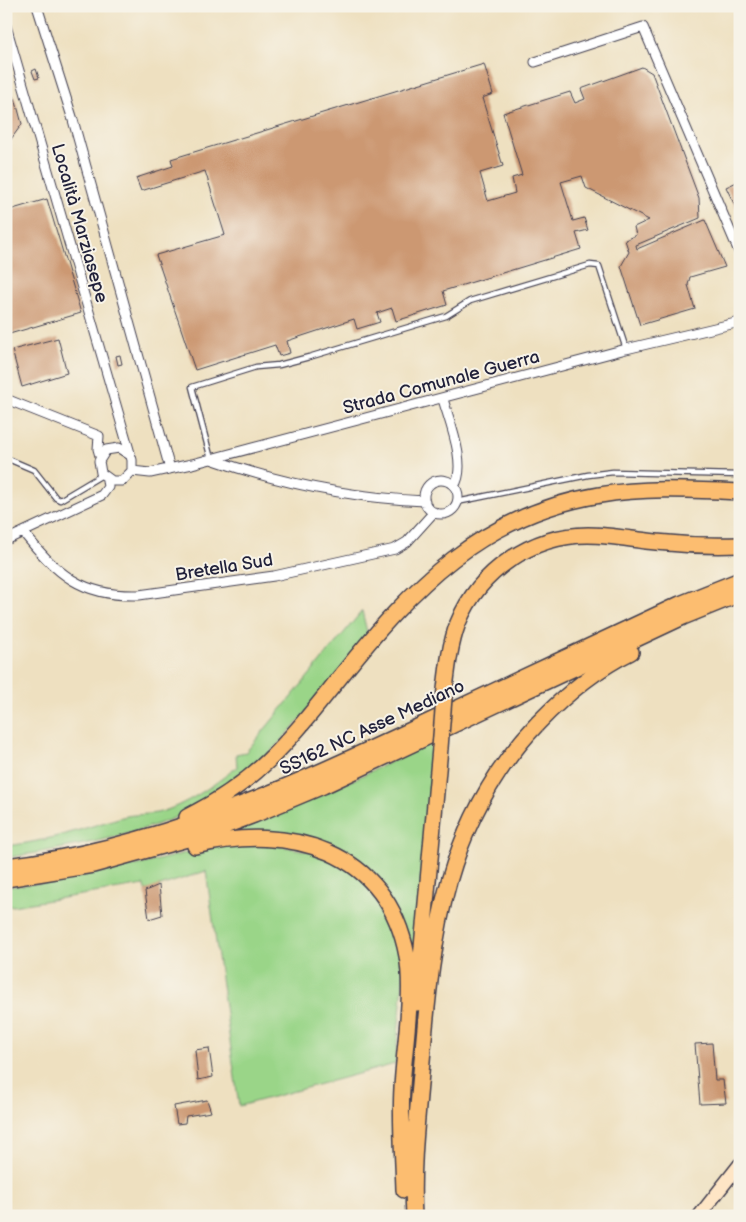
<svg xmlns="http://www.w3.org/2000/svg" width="746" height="1222" font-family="'Balsamiq Sans',sans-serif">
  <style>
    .green { fill: #9ad588; stroke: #5e7c62 }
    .building { fill: #cc9872 }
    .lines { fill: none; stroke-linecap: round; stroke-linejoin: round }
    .service-casing { stroke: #413e4f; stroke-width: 7 }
    .minor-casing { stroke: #413e4f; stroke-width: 11 }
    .secondary-casing { stroke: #413e4f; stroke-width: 15 }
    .trunk-casing { stroke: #413e4f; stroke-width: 18 }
    .service { stroke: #fff; stroke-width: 4.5 }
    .minor { stroke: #fff; stroke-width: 9 }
    .secondary { stroke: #fee5c5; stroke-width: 12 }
    .trunk { stroke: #fcbd6f; stroke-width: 15 }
    .trunk-bridge-casing { stroke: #413e4f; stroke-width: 18; stroke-linecap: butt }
    .trunk-bridge { stroke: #fcbd6f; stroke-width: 15 }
    .labels { text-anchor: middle; stroke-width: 4; stroke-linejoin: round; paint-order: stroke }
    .street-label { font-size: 18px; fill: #22223b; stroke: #f7f3e8 }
  </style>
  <rect width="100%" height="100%" fill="#f7f3e8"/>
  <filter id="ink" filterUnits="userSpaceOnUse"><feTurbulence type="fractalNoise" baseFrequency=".02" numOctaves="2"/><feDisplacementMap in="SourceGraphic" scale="10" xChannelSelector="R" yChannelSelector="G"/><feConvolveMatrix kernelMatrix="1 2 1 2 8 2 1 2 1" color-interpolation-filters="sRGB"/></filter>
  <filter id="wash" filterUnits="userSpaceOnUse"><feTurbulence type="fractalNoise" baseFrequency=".0096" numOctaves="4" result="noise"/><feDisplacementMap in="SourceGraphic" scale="20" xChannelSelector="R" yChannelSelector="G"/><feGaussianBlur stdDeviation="1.12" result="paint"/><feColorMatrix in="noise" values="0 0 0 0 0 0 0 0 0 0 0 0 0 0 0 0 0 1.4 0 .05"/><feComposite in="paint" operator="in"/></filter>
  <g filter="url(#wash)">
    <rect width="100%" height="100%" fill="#eee0c0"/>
    <!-- green -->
    <path class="green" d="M362,611L368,636C320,694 277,756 214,800C207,805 198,808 190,811C133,838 68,847 6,858V846C50,841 81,829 122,817C133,814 145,815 157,813C185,806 214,785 237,767L236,754L246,752Z
      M434,741L415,982L411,959L353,858L233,834V832L311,800Z
      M270,844L322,854L361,876L396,932L404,973L395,1064L239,1106L206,871L145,891L144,885L6,907V887L51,882L143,864L208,847Z"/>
    <g id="blocks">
      <!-- building -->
      <path class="building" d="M484,64L493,94L482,98L503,166L480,173L488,201L515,193L512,178L522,175L503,113L570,92L575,103L585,99L581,89L642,67L652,73L699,198L700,218L636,245L637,249L705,220L725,267L690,277L688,285L695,309L640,325L621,266L629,252L625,240L636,235L634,227L649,220L586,188L582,176L561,182L573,221L584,218L588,230L576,233L581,249L443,291L447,305L396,321L392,308L377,313L380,322L357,329L354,319L287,341L290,353L279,356L275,345L195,370L156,255L225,235L205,171L141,191L136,178L173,166L171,159Z
        M36,69L39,78L35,79L32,71Z
        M6,91L15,98L22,124L6,146Z
        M739,181L740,206L736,208L726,187Z
        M47,199L81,313L6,335V211Z
        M58,338L67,373L22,387L12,350Z
        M120,355L122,364L118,365L116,356Z
        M159,885L162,915L149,919L145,891Z
        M712,1043L715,1080H723L726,1103L700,1104L695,1044Z
        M209,1048L213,1077L198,1080L195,1050Z
        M207,1100L211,1112L186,1116L185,1123L177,1124L174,1106Z"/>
    </g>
  </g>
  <g filter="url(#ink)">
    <use href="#blocks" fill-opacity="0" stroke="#413e4f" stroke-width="1"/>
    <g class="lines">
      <!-- service casing -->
      <g class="service-casing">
        <path id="service" d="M6,458L34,470L56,498L60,500L102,475
          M211,459L192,387L256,367L279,365L309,357L446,316L470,301L590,265L599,266L626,349
          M457,502L588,475L613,472L740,475"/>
      </g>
      <!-- minor casing -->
      <g class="minor-casing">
        <path id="minor" d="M37,6L73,120L170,469
          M6,26L132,460V471L122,481H112L101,473L99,461L106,450L119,448L130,455
          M535,62L643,27L740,254
          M6,399L99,436L98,449L100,456
          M443,399C449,421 468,466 454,486
          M211,459C279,483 353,498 425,501
          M132,471L150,473L192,464L626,349L740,322
          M424 497a17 17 0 1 1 34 0a17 17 0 1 1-34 0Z
          M23,532C57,574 82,597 139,595L274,576L395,549L407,542L434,512
          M6,540L102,495L108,487L107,480"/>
      </g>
      <!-- secondary casing -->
      <g class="secondary-casing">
        <path id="secondary" d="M699,1216L740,1164"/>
      </g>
      <!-- trunk casing -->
      <g class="trunk-casing">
        <path id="trunk" d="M444,698C447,673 449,647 458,623C479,571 532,535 588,535C611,535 634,540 656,542C684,545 712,546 740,545
          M187,817C261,780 291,738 341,676C412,587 482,514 600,495C646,487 694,490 740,492
          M195,846C289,823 387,849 407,956C414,994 404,1048 402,1088C400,1122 403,1156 404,1190
          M6,866C156,849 292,786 426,723C511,683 595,644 680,604L740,580
          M6,879L93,865L198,836L254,815L323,786L683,617L740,594
          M417,1003L440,748
          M414,1216C411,1164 418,1112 422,1061C433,932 445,821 538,723C565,695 596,669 631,652"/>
      </g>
      <!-- service -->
      <use href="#service" class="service"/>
      <!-- minor -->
      <use href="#minor" class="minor"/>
      <!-- secondary -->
      <use href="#secondary" class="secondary"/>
      <!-- trunk -->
      <use href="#trunk" class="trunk"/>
      <!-- trunk-bridge casing -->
      <g class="trunk-bridge-casing">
        <path id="trunk-bridge" d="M440,748L444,698"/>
      </g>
      <!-- trunk-bridge -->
      <use href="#trunk-bridge" class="trunk-bridge"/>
    </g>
  </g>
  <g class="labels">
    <!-- street labels -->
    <g class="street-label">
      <text transform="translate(80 223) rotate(74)" y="6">Località Marziasepe</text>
      <text transform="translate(441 382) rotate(-15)" y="6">Strada Comunale Guerra</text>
      <text transform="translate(224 567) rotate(-9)" y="6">Bretella Sud</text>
      <text transform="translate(372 727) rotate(-25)" y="6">SS162 NC Asse Mediano</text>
    </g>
  </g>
  <!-- margin -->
  <rect width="746" height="1222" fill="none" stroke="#f7f3e8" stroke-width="25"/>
</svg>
